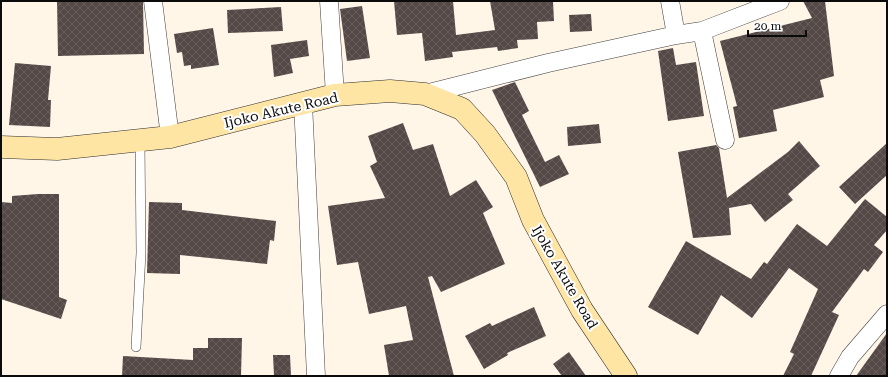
<svg xmlns="http://www.w3.org/2000/svg" width="888" height="377" font-family="'Roboto Serif',serif">
  <style>
    .building { fill: url(#building-cross-hatch) }
    .lines { fill: none; stroke-linecap: round; stroke-linejoin: round }
    .service-casing { stroke: #3e3e3e; stroke-width: 10 }
    .minor-casing { stroke: #3e3e3e; stroke-width: 19 }
    .secondary-casing { stroke: #2d2d2d; stroke-width: 23 }
    .service { stroke: #fff; stroke-width: 9 }
    .minor { stroke: #fff; stroke-width: 18 }
    .secondary { stroke: #ffe5a3; stroke-width: 22 }
    .labels { text-anchor: middle; stroke-width: 4; stroke-linejoin: round; paint-order: stroke }
    .street-label { font-size: 14px; fill: #0b0b0b; stroke: #fff }
  </style>
  <defs>
    <pattern id="building-cross-hatch" width="8" height="8" patternUnits="userSpaceOnUse"><rect width="8" height="8" fill="#544947"/><path d="M0 0l8 8M0 8l8-8" fill="none" stroke="#685f5d"/></pattern>
  </defs>
  <rect width="100%" height="100%" fill="#fff6e8"/>
  <!-- building -->
  <path class="building" d="M57,1L143,2L144,54L58,56Z
    M394,1H453L456,35L495,30L490,1H553L554,21L537,22L538,39L517,40L518,48L498,51L497,47L452,52L453,57L425,61L422,33L397,35Z
    M803,1H825L834,76L820,80L824,97L773,110L777,131L739,138L733,107L737,106L720,41L812,18Z
    M362,6L370,58L347,61L340,9Z
    M281,7L283,31L228,33L227,10Z
    M591,14L592,31L570,32L569,15Z
    M213,28L219,65L191,69V65L184,66L182,52L177,53L174,34Z
    M307,40L309,56L290,59L293,73L274,77L271,45Z
    M673,48L676,65L696,62L704,116L668,121L658,51Z
    M15,63L51,66L48,100H51L50,127L9,125Z
    M515,82L529,111L522,115L545,162L559,155L569,174L540,187L492,90Z
    M403,123L413,150L433,144L450,196L476,180L493,207L483,213L505,264L441,292L432,276L428,277L454,376H389L384,345L413,340L406,306L369,314L358,262L337,265L328,206L385,198L370,166L377,162L368,136Z
    M599,124L601,143L568,146L567,127Z
    M799,141L820,166L788,194L793,200L765,222L751,204L729,208L731,235L693,238L678,152L716,145L719,148L727,198L788,152Z
    M887,143V175L855,204L839,187Z
    M38,194H59V297L67,300L61,319L1,299V202L12,203V196Z
    M865,199L887,217V230L874,245L883,252L868,272L864,269L832,312L839,315L811,376H783L794,354L790,352L818,289L789,268L752,318L721,295L698,335L648,307L686,241L751,279L764,262L767,264L797,224L827,246Z
    M149,202L182,203V210L276,221L274,241L270,240L267,264L180,255V274L147,273Z
    M534,307L546,336L507,353L508,355L484,369L465,336L490,323L492,326Z
    M887,333V376H856Z
    M208,338H242L241,376H122L123,356L193,360V348H208Z
    M569,352L586,376H562L553,364Z
    M273,355H290L291,376H274Z"/>
  <g class="lines">
    <!-- service casing -->
    <g class="service-casing">
      <path id="service" d="M136,347L141,253L140,141"/>
    </g>
    <!-- minor casing -->
    <g class="minor-casing">
      <path id="minor" d="M153,1L170,137
        M329,1L335,95
        M670,1L676,35
        M702,31L725,140
        M425,94L548,63L676,35L702,31L780,1
        M303,103L316,376
        M839,376L850,357L887,314"/>
    </g>
    <!-- secondary casing -->
    <g class="secondary-casing">
      <path id="secondary" d="M1,147L57,149L170,137L335,95L390,91L425,94L462,109L485,134L516,177L533,220L582,310L626,376"/>
    </g>
    <!-- service -->
    <use href="#service" class="service"/>
    <!-- minor -->
    <use href="#minor" class="minor"/>
    <!-- secondary -->
    <use href="#secondary" class="secondary"/>
  </g>
  <g class="labels">
    <!-- street labels -->
    <g class="street-label">
      <text transform="translate(281 110) rotate(-13)" y="5">Ijoko Akute Road</text>
      <text transform="translate(565 277) rotate(60)" y="5">Ijoko Akute Road</text>
    </g>
  </g>
  <!-- border -->
  <rect width="888" height="377" fill="none" stroke="#0b0b0b" stroke-width="4"/>
  <!-- scale -->
  <path d="M748 30v6h58v-6" fill="none" stroke="#0b0b0b" stroke-width="2"/>
  <text x="754" y="30" font-size="12" fill="#0b0b0b" stroke="#ffffff" stroke-width="3" paint-order="stroke">20 m</text>
</svg>
